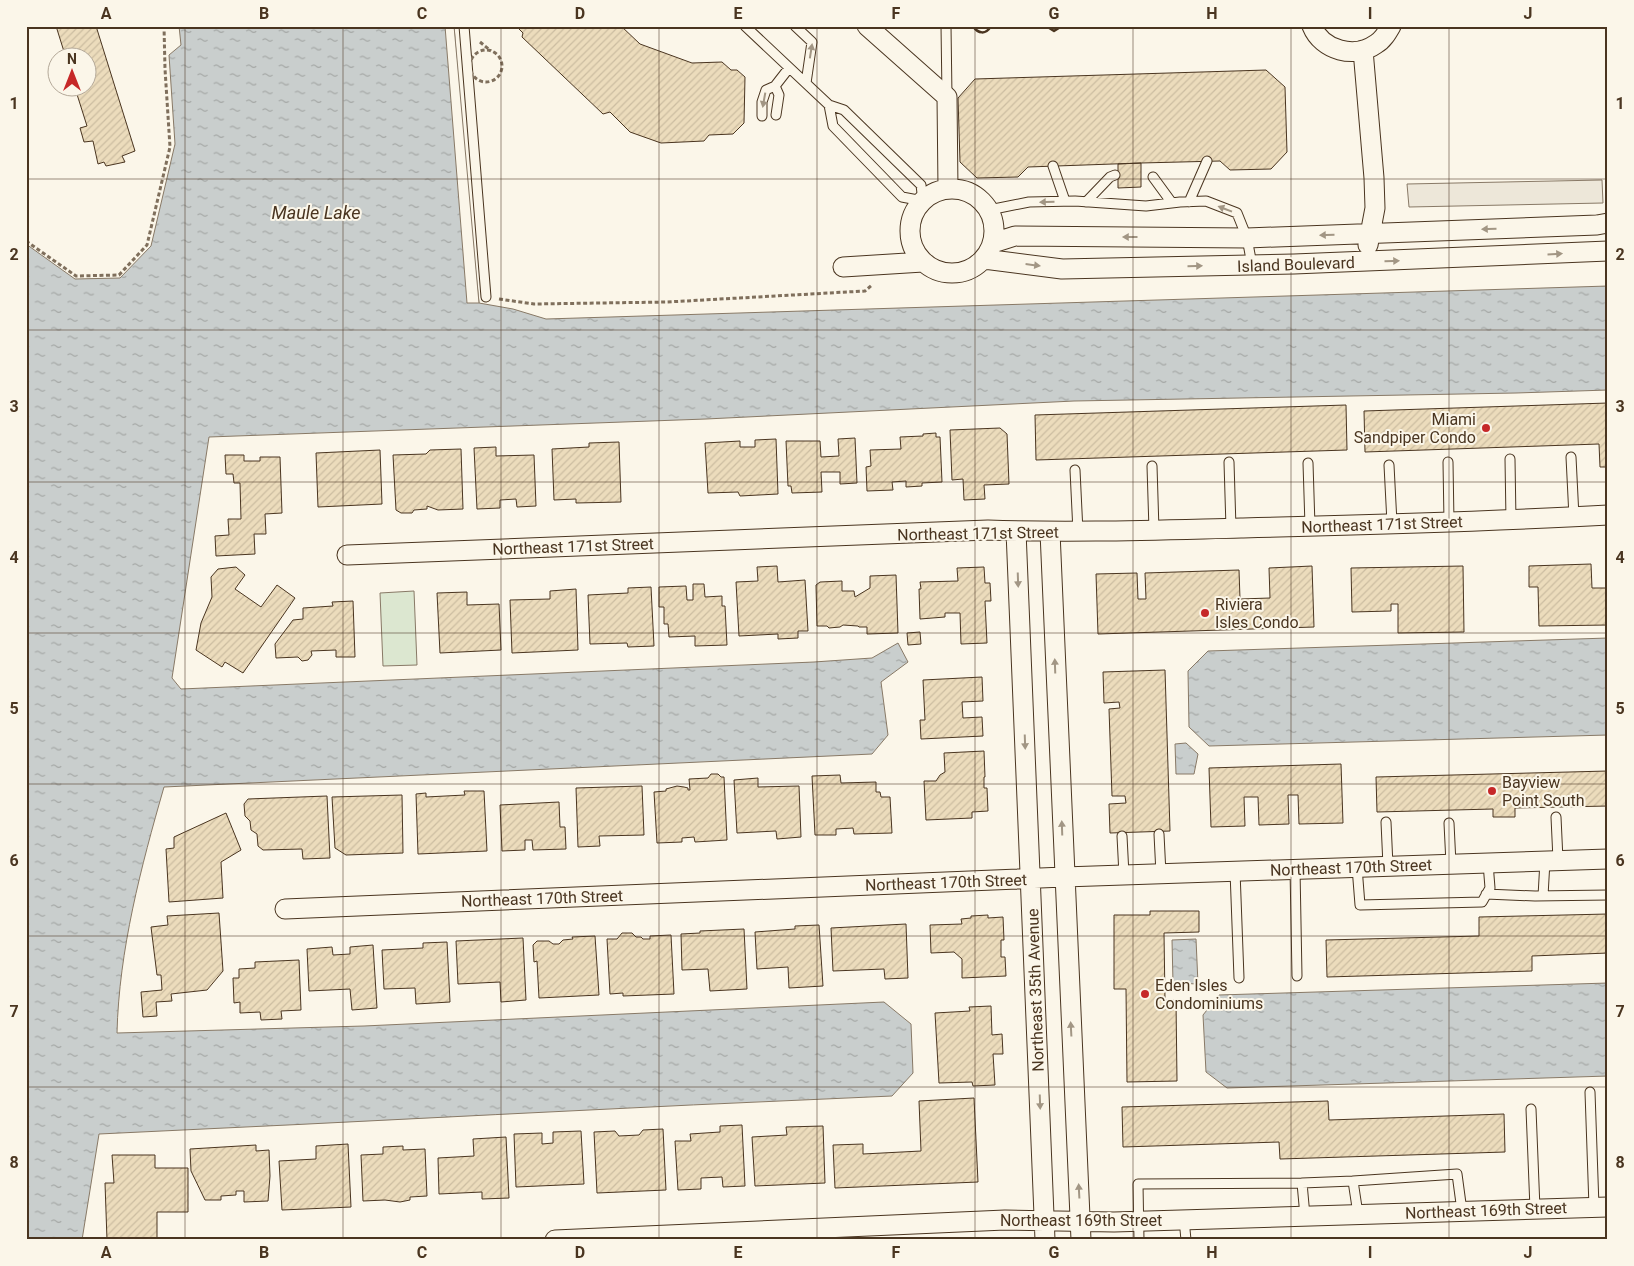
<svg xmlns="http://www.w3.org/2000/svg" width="1634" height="1266" font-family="Roboto,sans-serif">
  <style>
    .grass { fill: #dce7d0; stroke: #887966 }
    .parking { fill: #ede7d9; stroke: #887966 }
    .water { fill: url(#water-ripples); stroke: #887966 }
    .pier { fill: #fbf6e9; stroke: #887966 }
    .building { fill: url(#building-hatch); stroke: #4a3520 }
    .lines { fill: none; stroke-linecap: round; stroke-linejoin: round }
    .service-casing { stroke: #4a3520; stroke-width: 11 }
    .minor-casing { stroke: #4a3520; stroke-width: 21 }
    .path { stroke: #7f6f5c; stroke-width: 3; stroke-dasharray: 4 2.5; stroke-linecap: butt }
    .service { stroke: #fbf6e9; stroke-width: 9 }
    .minor { stroke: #fbf6e9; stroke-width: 19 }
    .wall { stroke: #4a3520; stroke-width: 2.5 }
    .oneway { fill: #a29684 }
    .grid { fill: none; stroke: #4a3520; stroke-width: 1; stroke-opacity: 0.55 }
    .poi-dot { fill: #c62828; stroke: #fbf6e9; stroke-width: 2 }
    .labels { text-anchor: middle; stroke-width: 4; stroke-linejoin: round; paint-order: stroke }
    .street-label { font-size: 16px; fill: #4a3520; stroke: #fbf6e9 }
    .poi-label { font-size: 16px; fill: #4a3520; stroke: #fbf6e9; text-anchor: start }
    .water-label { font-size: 18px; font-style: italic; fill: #4a3520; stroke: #fbf6e9 }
    .neatline { fill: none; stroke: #4a3520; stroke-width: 2 }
    .grid-label { font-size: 16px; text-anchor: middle; font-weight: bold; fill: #4a3520 }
  </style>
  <defs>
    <pattern id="water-ripples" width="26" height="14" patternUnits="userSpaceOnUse" patternTransform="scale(1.25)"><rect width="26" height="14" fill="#c9cecd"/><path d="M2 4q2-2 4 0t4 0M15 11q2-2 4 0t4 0" fill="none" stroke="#a5a8a6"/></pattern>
    <pattern id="building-hatch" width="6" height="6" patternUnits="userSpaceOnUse" patternTransform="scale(1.25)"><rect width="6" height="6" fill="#ecdcbc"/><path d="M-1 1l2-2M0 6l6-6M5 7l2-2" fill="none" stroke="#ccbda1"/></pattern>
  </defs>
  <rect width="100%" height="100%" fill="#fbf6e9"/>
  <!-- grass -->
  <path class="grass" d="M414,591L417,665L383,666L380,593Z"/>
  <!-- parking -->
  <path class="parking" d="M1602,180L1603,203L1409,207L1407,184Z"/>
  <!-- water -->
  <path class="water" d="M179,26H454L464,159L479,303L513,309L546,319L1608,286V390L1516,393L1074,401L706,419L209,437L172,678L181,689L814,662L872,658L898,643L908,662L881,682L888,735L872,754L164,787C141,867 119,950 117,1033L364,1026L884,1002L911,1024L913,1073L892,1096C627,1107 363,1122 99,1134L82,1240H26V244L75,279L120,278L151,246L175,144L169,55L181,45Z
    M1608,638V735L1209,746L1189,727L1188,671L1208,651Z
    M1186,743L1198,754L1194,774H1176L1175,744Z
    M1196,939L1198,984L1173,983L1172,940Z
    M1608,983V1076L1227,1088L1206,1072L1203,1015L1219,995Z"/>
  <!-- pier -->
  <path class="pier" d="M445,26H454L479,303H467Z"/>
  <!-- building -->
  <path class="building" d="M56,26H96L135,151L122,156L125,162L106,166L104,162L98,164L93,141L84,142L80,128L87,126L75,88H88V58H66Z
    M516,26H621L640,44L692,63L722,62L731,70H737L745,77L744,123L733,134L709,135L704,141L661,143L630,132L610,112L603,114L522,37L523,33Z
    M1266,70L1285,87L1287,152L1271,169L1230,170L1220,161L1141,163L1028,167L1018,177L977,178L960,162L958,98L975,79Z
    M1141,163V187L1118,188V164Z
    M1608,403V467H1600L1599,444L1365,452L1364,411Z
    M1346,405L1347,450L1036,460L1035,415Z
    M1000,428L1007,434L1009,484L984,485L985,499L964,500L963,479L952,480L950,430Z
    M936,433V437H940L942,482L922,483V486L906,487V481L892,482L893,490L867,491L866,467L871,466L870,450L901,449L900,437L923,436V434Z
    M855,438L857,483L840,484V472H821L822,492L792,493L791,486H788L786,441H820L821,457L839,456L838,439Z
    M776,439L778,494L740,496L738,492L708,493L705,443L740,441V447H755V440Z
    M619,442L621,502L576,503V499L554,500L552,449L589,447V443Z
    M496,447V456L534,455L536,506L517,507L516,499L500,500V508L477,509L474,448Z
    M461,449L463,509L438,510L427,506V509L414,510L412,513H401L396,510L393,455L426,454L430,450Z
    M380,450L382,504L318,507L316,453Z
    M225,455H244V461H260V457H280L282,513L265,514L266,534H254L255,554L216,556L215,536L229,535L228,519H241L240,483H234L233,474H226Z
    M1591,564L1592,588H1608V625L1539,626L1538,587H1529V566Z
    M777,566L778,582L805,580L808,631H798V638L778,639V634L739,636L736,582L758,581L757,567Z
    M1312,566L1314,627L1098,634L1096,574L1137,573L1138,599H1146L1145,573L1239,570L1240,599L1270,598L1269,568Z
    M1463,566L1464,632L1398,633V604H1391V611L1352,612L1351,568Z
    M236,567L245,575L235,589L261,607L277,585L295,598L243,673L225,662L222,667L196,650L201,623L212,597L211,577L218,569Z
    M984,567L985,583H990L991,601H985L987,643L961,644L960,613H945V617L920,619L919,589H921L920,582L958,581L957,568Z
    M896,575L898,633L867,634V627H859L858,626L843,625L840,627L829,628L827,626H817L816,585L820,582L842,581V591H854L855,597L870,588V576Z
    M693,584H704L705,597L722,596V606H725L727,645L695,646V636L669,637L668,624H664V607H659V587L686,586L687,600H693Z
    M651,587L654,646L628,647L627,643L590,644L588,595L628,593V588Z
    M576,589L578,650L512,653L510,600L550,599V591Z
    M467,592V605L499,604L501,650L440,653L437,593Z
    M353,601L355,657H336V650L311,651L312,655L308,660L302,661L298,657L276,658L275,644L293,620L303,619V608L333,606L332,602Z
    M920,632L921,644L908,645L907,633Z
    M1165,670L1170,831L1110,833L1109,804L1126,803L1125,796H1112L1109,709L1120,708L1119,702L1104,703L1103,672Z
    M982,677L983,701L962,702L963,718L982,717L983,736L921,739L920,720H925L923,680Z
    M984,751L985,777H984V788H987L988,811L972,812V818L926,820L924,781H936L940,775L945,772L944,753Z
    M1341,764L1343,823L1299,824L1298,795H1288L1289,824L1259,825L1258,797H1244L1245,826L1211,827L1209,768Z
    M1608,771V806L1515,808V817H1493V809L1377,812L1376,777Z
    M711,774H718L721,777H724L727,840L695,842L694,837L682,838V842L657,843L654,792L666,791V789L677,786L684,787L688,788V790H690L689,779L708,778Z
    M840,775L841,783L876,782V792H880L881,797H890L892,833L854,834L853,828L836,829V835H815L812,776Z
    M758,778V787L799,786L801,837L777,839L776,831L737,833L734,780Z
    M642,786L644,835L599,836L600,846L578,847L576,788Z
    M464,791H484L487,851L418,854L416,794L426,793V797L465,795Z
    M402,795L403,853L346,855L335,848L332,797Z
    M327,796L330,858L303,859L302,849L263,850L258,846L257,834L251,830L250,821L245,816L244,804L248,799Z
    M559,802L560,827H565L566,849L533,850L532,840H525V850L502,851L500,805Z
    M226,813L241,850L221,862L223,898L169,902L166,849L174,848V837Z
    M1150,911H1199V932L1164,933L1165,1000H1176L1177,1081L1127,1082L1126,989H1114V915H1150Z
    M219,913L223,971L207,990L171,994L172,1001L156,1002L157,1016L143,1017L141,992L162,990L161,975H157L151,927L168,925L167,916Z
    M1608,914V953L1532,956V971L1327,977L1326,940L1479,936V917Z
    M988,915V918L1003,917L1004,940H1001V957H1005L1006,976L962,978V959L954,952L931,953L930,925L962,924L961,919L971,918V916Z
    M906,924L908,978L885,979L884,969L833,971L831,928Z
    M819,925L823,986L789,988L788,967L757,969L755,932L795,929V926Z
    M744,929L747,989L710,991L708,969L682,970L681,934L700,933V931Z
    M622,933H632L636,937H641L643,939H650V936L671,935L674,994L623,996V993L610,994L607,939H617Z
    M595,936L599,995L539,998L537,961L534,962L533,945L537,941H549L553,944H559L563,940L573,939L572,937Z
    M523,938L526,1000L501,1002L500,982L458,984L456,941Z
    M447,942L450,1002L416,1004L415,988L384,989L382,950L423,948V943Z
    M373,945L377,1008L352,1010L350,989L309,991L307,949L332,947L333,955L350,954V947Z
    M299,960L301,1010L281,1011L282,1019L261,1020L260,1012L240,1013V1002L234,1003L233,978H239V969L255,968V962Z
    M991,1006L992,1035L1002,1034L1003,1054H993L995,1085L973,1086L972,1082L939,1083L935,1013L970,1011L969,1007Z
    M974,1098L978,1182L835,1188L833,1145L863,1144V1154L921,1151L919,1101Z
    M1328,1101L1329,1120L1504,1114L1505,1152L1280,1159L1279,1142L1123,1147L1122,1107Z
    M742,1125L745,1186L723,1187L722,1177L701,1178V1189L678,1190L675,1141H691L690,1134L720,1132V1126Z
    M823,1126L825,1183L755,1186L752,1137L787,1135L786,1127Z
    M663,1129L666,1190L597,1193L594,1132L615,1131L619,1136L639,1135L643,1130Z
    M581,1131L584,1184L516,1187L514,1134L542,1133V1144L553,1143V1132Z
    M506,1137L509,1198L482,1199V1192L439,1194L438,1158L474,1156L473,1139Z
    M348,1144L351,1207L282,1210L279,1161L316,1159V1146Z
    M256,1145V1151L269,1150L270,1176L268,1201L244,1202V1191H236V1195L221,1196V1200H205L191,1171L190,1149Z
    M403,1146V1150L425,1149L427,1196L410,1197V1200L400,1202L385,1200L363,1201L361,1155L383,1154V1147Z
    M112,1155H155V1168H188V1212H157V1240H107L105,1183H114Z"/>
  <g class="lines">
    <!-- service casing -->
    <g class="service-casing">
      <path id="service" d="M464,26L486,297
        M745,26L829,105
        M795,26L812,42L806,83
        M946,26L947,96
        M775,86L789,68
        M829,105L844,110L921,185L923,201L902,197L833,126Z
        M762,116V102L766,90L775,86L779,95L776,115
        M1053,166L1065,201
        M1153,177L1172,203
        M1086,202L1110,177L1115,175
        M1189,202L1207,161
        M989,210L1029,202L1075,201L1146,206L1180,202L1206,201L1237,213L1247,238L1252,265
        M1571,457L1574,517
        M1510,459L1511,520
        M1229,462L1231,528
        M1448,462L1449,522
        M1308,463L1310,526
        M1389,465L1392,523
        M1152,466L1154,530
        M1075,470L1078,532
        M1556,817L1558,860
        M1386,822L1388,866
        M1449,823L1451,864
        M1159,834L1161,874
        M1122,836L1124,875
        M1357,867L1360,905L1482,902L1490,888L1488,863
        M1295,869L1297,976
        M1235,871L1239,978
        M1486,894L1535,896L1608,895
        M1543,896L1545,861
        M1590,1092L1594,1207
        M1531,1109L1535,1209
        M1353,1181L1457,1174L1462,1211
        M1302,1183L1353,1181L1358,1214
        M1184,1219L1186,1240
        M1139,1240L1138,1184L1302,1183L1305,1216"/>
    </g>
    <!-- minor casing -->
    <g class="minor-casing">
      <path id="minor" d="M867,26L947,97L948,189
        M1312,26C1322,51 1355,59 1376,44C1383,40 1387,33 1391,26
        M1363,50L1374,178L1375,208L1368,245
        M910 231a42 42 0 1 1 84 0a42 42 0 1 1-84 0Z
        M993,243L1015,236L1247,238L1597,225L1608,223
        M984,259L1062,269L1294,264L1608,251
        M843,267L923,262
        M1016,531L1045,1240
        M1050,532L1081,1240
        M347,555L988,530C1072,533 1156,530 1241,528C1363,525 1486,522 1608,515
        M285,909L1064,877L1608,859
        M555,1240L1005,1220L1114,1222L1608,1207"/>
    </g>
    <!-- path -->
    <path class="path" d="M480,42L491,51
      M470 66a16 16 0 1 1 32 0a16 16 0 1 1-32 0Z
      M26,241L76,276L119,275L147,245L170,147L165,69L164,26
      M499,299L534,304L667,302L865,291L872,285"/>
    <!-- service -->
    <use href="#service" class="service"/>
    <!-- minor -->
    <use href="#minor" class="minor"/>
    <!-- wall -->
    <path class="wall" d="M973,26C978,34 986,35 991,26
      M1046,26L1054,31L1062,26"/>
  </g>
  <!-- one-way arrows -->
  <defs><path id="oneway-solid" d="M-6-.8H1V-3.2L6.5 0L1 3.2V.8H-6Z" transform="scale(1.25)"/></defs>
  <g class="oneway">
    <use href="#oneway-solid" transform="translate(811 51) rotate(-81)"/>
    <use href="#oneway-solid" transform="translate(764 100) rotate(100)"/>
    <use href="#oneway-solid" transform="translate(1047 202) rotate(178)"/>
    <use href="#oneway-solid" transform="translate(1225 209) rotate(-159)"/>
    <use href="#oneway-solid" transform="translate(1489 229) rotate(178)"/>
    <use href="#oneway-solid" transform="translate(1327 235) rotate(178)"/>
    <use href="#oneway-solid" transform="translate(1130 237) rotate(-180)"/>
    <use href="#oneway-solid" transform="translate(1555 254) rotate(-3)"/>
    <use href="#oneway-solid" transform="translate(1392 261) rotate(-2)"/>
    <use href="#oneway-solid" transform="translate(1033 265) rotate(7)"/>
    <use href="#oneway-solid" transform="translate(1195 266) rotate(-1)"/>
    <use href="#oneway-solid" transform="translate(1018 580) rotate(88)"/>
    <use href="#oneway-solid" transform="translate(1055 666) rotate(-92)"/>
    <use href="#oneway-solid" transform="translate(1025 742) rotate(88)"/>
    <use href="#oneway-solid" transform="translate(1062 828) rotate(-92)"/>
    <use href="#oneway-solid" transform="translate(1071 1029) rotate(-93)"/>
    <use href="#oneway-solid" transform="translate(1040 1102) rotate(88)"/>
    <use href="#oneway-solid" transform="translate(1079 1191) rotate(-93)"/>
  </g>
  <!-- grid -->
  <path class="grid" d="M185,26V1240M343,26V1240M501,26V1240M659,26V1240M817,26V1240M975,26V1240M1133,26V1240M1291,26V1240M1449,26V1240M26,179H1608M26,330H1608M26,482H1608M26,633H1608M26,784H1608M26,936H1608M26,1087H1608"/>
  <!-- markers -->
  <g class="poi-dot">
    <circle cx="1486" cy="428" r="5"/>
    <circle cx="1205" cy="613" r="5"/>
    <circle cx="1492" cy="791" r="5"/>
    <circle cx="1145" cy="994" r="5"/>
  </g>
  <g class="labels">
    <!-- street labels -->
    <g class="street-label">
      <text transform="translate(1296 264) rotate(-2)" y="6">Island Boulevard</text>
      <text transform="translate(1382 524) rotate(-2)" y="6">Northeast 171st Street</text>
      <text transform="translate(978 533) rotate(-1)" y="6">Northeast 171st Street</text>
      <text transform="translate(573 546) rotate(-2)" y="6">Northeast 171st Street</text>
      <text transform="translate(1351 867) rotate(-2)" y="6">Northeast 170th Street</text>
      <text transform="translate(946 882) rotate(-2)" y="6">Northeast 170th Street</text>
      <text transform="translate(542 898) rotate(-2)" y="6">Northeast 170th Street</text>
      <text transform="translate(1035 990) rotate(-92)" y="6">Northeast 35th Avenue</text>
      <text transform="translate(1486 1210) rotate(-2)" y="6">Northeast 169th Street</text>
      <text x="1081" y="1226">Northeast 169th Street</text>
    </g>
    <!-- poi labels -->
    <g class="poi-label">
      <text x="1476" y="425" text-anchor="end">Miami<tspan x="1476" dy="18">Sandpiper Condo</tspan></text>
      <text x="1215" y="610">Riviera<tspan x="1215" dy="18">Isles Condo</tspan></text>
      <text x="1502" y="788">Bayview<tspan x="1502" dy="18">Point South</tspan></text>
      <text x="1155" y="991">Eden Isles<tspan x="1155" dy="18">Condominiums</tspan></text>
    </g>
    <!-- water labels -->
    <g class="water-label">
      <text x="316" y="219">Maule Lake</text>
    </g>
  </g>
  <!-- border -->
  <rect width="1634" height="1266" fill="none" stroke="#fbf6e9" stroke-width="55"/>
  <!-- north arrow -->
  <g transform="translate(72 72)"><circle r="24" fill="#fbf6e9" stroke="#b4a999"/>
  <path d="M0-4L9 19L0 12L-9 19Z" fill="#c62828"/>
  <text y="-8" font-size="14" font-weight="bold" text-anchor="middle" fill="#4a3520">N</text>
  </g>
  <rect x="28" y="28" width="1578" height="1210" class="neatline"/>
  <g class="grid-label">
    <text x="106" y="19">A</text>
    <text x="264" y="19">B</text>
    <text x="422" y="19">C</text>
    <text x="580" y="19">D</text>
    <text x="738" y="19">E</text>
    <text x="896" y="19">F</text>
    <text x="1054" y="19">G</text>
    <text x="1212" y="19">H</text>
    <text x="1370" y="19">I</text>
    <text x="1528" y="19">J</text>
    <text x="14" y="109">1</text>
    <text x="1620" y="109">1</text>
    <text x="14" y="260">2</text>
    <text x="1620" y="260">2</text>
    <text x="14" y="412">3</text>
    <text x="1620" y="412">3</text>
    <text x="14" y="563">4</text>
    <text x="1620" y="563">4</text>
    <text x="14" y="714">5</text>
    <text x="1620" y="714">5</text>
    <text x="14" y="866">6</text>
    <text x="1620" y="866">6</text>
    <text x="14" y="1017">7</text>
    <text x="1620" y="1017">7</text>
    <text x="14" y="1168">8</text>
    <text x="1620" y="1168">8</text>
    <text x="106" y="1258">A</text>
    <text x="264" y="1258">B</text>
    <text x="422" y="1258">C</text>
    <text x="580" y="1258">D</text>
    <text x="738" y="1258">E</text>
    <text x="896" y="1258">F</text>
    <text x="1054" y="1258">G</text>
    <text x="1212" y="1258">H</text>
    <text x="1370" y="1258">I</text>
    <text x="1528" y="1258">J</text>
  </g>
</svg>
